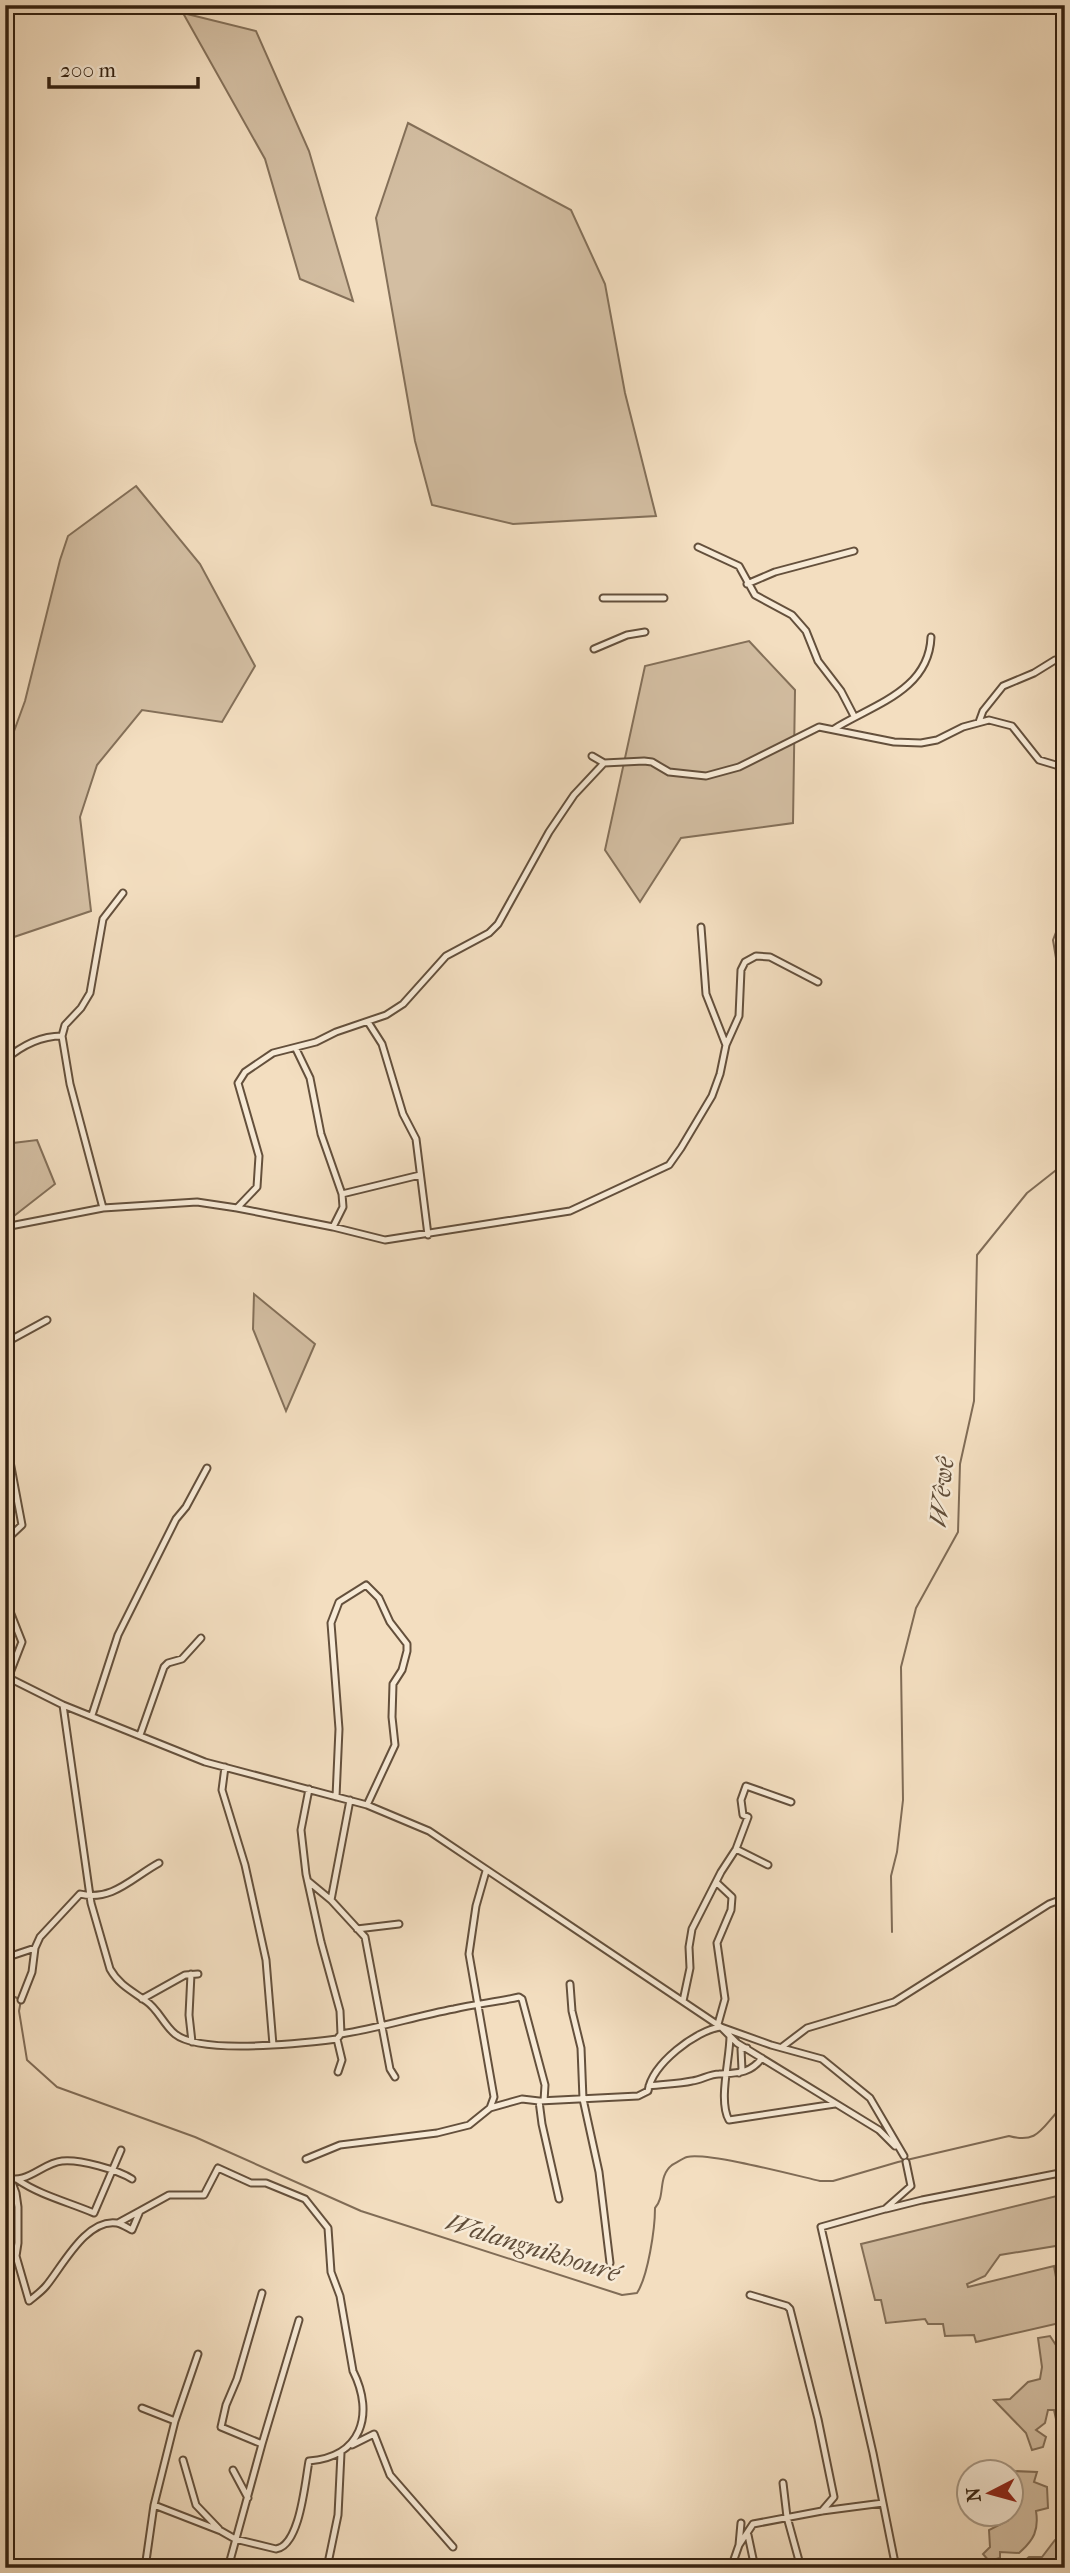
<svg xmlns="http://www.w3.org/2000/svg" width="1070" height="2573" font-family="'IM FELL French Canon',serif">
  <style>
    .green { fill: #d3bea2; stroke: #847059; stroke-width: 2 }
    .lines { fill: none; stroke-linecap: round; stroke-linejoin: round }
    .stream { stroke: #806c56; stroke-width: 2 }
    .street-casing { stroke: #64503c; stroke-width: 9 }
    .street { stroke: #f7ead6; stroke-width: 5 }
    .labels { text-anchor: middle; stroke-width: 5; stroke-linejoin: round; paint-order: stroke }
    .water-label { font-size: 26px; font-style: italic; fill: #604d39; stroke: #f7ead6 }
  </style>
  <rect width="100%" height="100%" fill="#f3dec0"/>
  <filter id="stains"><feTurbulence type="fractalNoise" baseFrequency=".00286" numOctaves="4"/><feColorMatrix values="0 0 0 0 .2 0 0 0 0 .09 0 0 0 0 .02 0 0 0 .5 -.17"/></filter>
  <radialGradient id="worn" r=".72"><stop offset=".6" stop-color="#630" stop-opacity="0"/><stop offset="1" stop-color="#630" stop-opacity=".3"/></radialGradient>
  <!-- green -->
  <path class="green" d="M183,13L256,31L309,151L353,301L300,279L265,159Z
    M408,123L571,210L605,284L625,393L656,516L513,524L432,505L415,441L376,218Z
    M136,486L200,564L255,666L222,722L142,710L97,765L80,817L91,911L5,940V756L25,701L60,560L68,536Z
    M749,641L795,690L793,823L681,838L640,902L605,850L645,666Z
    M37,1140L55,1184L5,1223V1144Z
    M254,1294L315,1344L286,1411L253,1329Z
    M1065,2194V2280L1056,2246L1000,2255L985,2276L967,2284L968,2287L1054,2266L1064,2322L976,2342L974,2335L945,2336L943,2324H928L925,2319L886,2323L881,2300H875L861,2244Z
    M1050,2336L1065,2359V2417L1056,2419L1054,2410H1048L1045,2423L1036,2430L1046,2437L1043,2447L1032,2450L1026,2433L994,2400L1010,2399L1028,2382L1040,2379L1042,2367L1038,2338Z
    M1013,2471L1037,2472L1034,2482L1047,2487L1048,2508L1036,2511C1039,2530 1034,2540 1019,2553L1000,2552V2558L989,2561L983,2554L990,2547L989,2530L1007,2521L998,2516V2514H1010V2481Z
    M1055,2540L1065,2542L1057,2560L1065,2564V2568H1016L1029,2557H1042Z"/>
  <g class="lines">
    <!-- stream -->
    <path class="stream" d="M1065,909L1053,940L1065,1012
      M892,1932L891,1876L897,1852L903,1800L901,1667L916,1608L958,1532L960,1464L974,1401L977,1255L1027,1193L1060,1167L1065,1165
      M5,1999L15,1997L21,2000L19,2011L27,2060L57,2087L195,2137L361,2211L622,2295L637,2293C648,2276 655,2229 655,2208C666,2196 657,2177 672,2165C676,2163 683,2158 687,2157C707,2152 794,2175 820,2181H833L898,2162L1009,2136C1037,2144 1041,2129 1059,2110L1065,2109"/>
    <!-- street casing -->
    <g class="street-casing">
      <path id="street" d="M698,547L739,566L755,595L792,615L806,631L818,661L841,691L854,716
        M747,584L775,572L854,551
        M603,598H664
        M594,649L627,635L645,632
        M979,722L983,711L1003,686L1034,673L1055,660
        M834,729C872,705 929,691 931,637
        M592,756L604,763
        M701,927L706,994L726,1045
        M368,1022L382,1044L403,1114L416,1139L428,1235
        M296,1049L310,1078L321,1134L342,1194L343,1207L333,1227
        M5,1060C21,1046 41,1036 62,1036
        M342,1194L420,1175
        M103,1208L70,1084L62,1036L65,1025L81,1008L90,993L103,919L123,893
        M237,1208L333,1227L385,1240L570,1211L669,1165L681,1148L712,1096L720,1074L726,1045L739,1016L741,970L745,962L756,956L770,957L818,982
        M5,1227L103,1208L197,1202L237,1208L257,1187L259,1156L238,1083L245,1072L273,1053L316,1042L336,1032L386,1015L403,1004L446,956L489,933L498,924L549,832L574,795L604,763L644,761L652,762L669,772L706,776L739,767L819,727L894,742L921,743L937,740L963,727L989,720L1012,726L1039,760L1059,766L1065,772
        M5,1343L47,1320
        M5,1435L22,1525L5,1541
        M5,1599L22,1642L8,1678
        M5,1676L63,1705L205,1762L367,1805L429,1831L721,2027L771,2045L822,2059L870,2098L904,2156
        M63,1705L91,1903L110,1969C119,1985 132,1991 146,2001C158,2009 164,2025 175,2034C201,2055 304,2043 337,2039L341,2034C380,2028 416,2016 454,2009C475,2004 497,2002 519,1997L522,1999L545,2085L544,2101
        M92,1715L118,1635L176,1519L186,1507L207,1468
        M140,1735L164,1667L168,1663L182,1659L201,1638
        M225,1767L222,1790L245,1865L266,1960L273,2045
        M309,1789L301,1830L306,1874L321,1942L340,2011L341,2034
        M336,1797L339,1729L331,1623L339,1602L366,1585L379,1598L390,1622L407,1644V1651L402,1670L393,1684L392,1717L395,1745L367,1805
        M736,1849L768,1865
        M308,1881L331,1900L365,1937L390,2069L395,2077
        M716,1882L732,1897L731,1910L717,1943L725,1999L718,2024
        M331,1900L350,1800
        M357,1929L399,1924
        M5,1958L35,1948
        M191,1974L189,2015L192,2042
        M570,1984L572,2011L581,2048L583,2099L599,2172L610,2263
        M142,1999L185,1975L198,1974
        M21,2000L32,1972L35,1948L40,1937L80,1894C112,1902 133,1877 159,1863
        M683,2001L690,1968L689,1947L692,1929L721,1872L736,1849L748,1817L743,1815L741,1800L746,1786L791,1802
        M730,2036C730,2059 718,2101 729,2120L835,2104
        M337,2039L342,2060L338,2072
        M782,2047L807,2028L894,2002L1049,1904L1065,1898
        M739,2073L742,2070L741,2049L747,2048
        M649,2086C663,2084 678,2084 692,2081C701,2080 710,2074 719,2074C737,2073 750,2074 762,2058
        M539,2101L542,2124L559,2199
        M490,2108L522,2099L539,2101L638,2096L648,2091C652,2064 696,2030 721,2027L737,2043L879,2130L895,2146
        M306,2159L340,2145L437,2133L469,2125L490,2108L494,2097L469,1954L476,1906L486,1871
        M5,2177C26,2186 42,2163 62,2161C80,2159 118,2170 132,2179
        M11,2180L16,2193L18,2207V2243L16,2256L29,2301C35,2296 41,2292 46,2286C62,2267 86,2218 117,2223C122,2224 128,2228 132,2230L140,2211L169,2195H204L218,2168L251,2183H266L305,2199L328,2228L331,2272L340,2296L353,2371C375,2415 361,2457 309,2461C305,2482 300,2546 276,2549L235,2539L221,2531L154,2505L175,2421L198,2354
        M18,2180C40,2195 68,2202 94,2213L121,2150
        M886,2209L922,2200L1065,2172
        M118,2223L140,2211
        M750,2295L787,2306L790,2309L818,2419L834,2497L822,2511
        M142,2408L175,2421
        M262,2444L221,2427L226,2405L237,2379L262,2293
        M352,2445L374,2434L390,2475L453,2547
        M183,2460L196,2505L219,2529
        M233,2470L248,2498
        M783,2483L787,2517L801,2568
        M748,2535L755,2568
        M739,2545L741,2523
        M145,2568L154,2505
        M228,2568L262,2444L299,2320
        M327,2568L338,2515L341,2453
        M731,2568L739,2545L753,2524L822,2511L883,2503
        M896,2568L873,2453L821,2227L885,2209L911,2186L906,2162"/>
    </g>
    <!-- street -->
    <use href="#street" class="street"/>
  </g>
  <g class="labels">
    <!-- water labels -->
    <g class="water-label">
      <text transform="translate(941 1492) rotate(-84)" y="9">Wêwê</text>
      <text transform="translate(533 2247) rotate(17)" y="9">Walangnikhouré</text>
    </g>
  </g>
  <!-- margin -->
  <rect width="1070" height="2573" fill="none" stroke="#f3dec0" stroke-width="28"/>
  <rect x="7" y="7" width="1056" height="2559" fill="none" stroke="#342110" stroke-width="3.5"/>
  <rect x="14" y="14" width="1042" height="2545" fill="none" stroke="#342110" stroke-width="2"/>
  <!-- north arrow -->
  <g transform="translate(990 2493) rotate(264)"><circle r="33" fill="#f7ead6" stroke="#a99a87" stroke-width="2"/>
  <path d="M0-5L12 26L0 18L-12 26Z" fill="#8f2418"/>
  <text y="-10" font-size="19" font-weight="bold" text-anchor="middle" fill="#342110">N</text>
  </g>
  <!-- scale -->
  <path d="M49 77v10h149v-10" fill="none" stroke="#342110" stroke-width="3.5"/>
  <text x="60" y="77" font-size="21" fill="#342110" stroke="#f7ead6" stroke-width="5" paint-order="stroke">200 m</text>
  <rect width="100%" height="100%" filter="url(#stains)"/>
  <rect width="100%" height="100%" fill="url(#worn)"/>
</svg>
